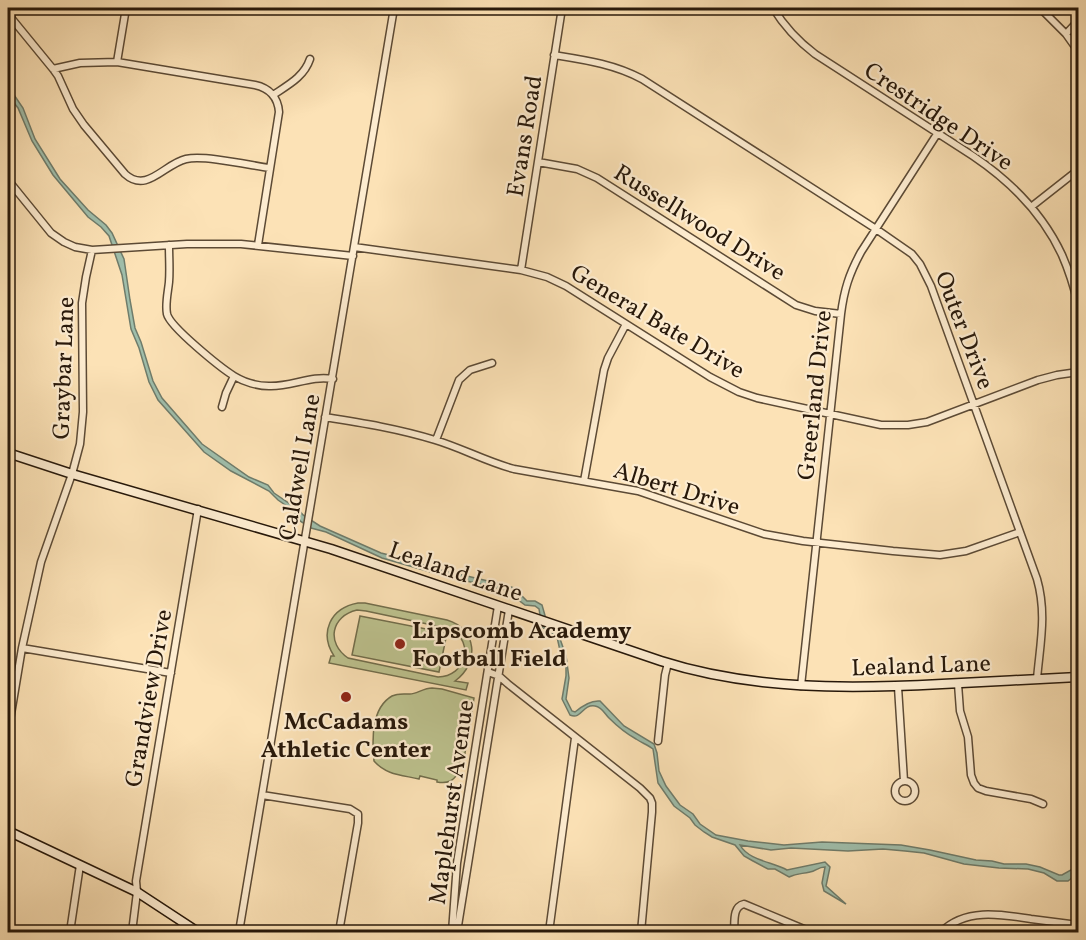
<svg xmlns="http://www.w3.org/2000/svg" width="1086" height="940" font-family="Vollkorn,serif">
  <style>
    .green { fill: #bdc38f; stroke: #726e4c; stroke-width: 1.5; fill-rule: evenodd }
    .water { fill: #9fbeab; stroke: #6f7c6b; stroke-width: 1.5 }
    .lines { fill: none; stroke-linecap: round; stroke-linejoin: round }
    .street-casing { stroke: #5c4a35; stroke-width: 9 }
    .secondary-casing { stroke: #27180a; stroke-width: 11 }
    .street { stroke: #fdecd0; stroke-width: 6 }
    .secondary { stroke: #fdecd0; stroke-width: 8 }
    .poi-dot { fill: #8f2418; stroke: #fdecd0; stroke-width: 2 }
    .labels { text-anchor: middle; stroke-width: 4.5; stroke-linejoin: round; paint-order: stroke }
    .street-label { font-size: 24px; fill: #27180a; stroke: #fdecd0 }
    .poi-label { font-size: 24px; font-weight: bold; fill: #27180a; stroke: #fdecd0; text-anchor: start }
  </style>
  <rect width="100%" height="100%" fill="#fce2b6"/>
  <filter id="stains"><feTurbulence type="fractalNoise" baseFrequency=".00333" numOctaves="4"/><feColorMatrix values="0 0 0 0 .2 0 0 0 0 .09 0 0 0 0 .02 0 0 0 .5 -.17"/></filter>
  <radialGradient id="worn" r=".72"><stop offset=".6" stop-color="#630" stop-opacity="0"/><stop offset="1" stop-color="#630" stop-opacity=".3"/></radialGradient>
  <!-- green -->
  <path class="green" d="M358,603H365L447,620C477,629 480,663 455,681L468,683L466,690L329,663L331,656H334C319,633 330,608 358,603ZM357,610L366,611L451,629C475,643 466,676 438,677L348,658C326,643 331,616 357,610Z
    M360,616L447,633L439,672L352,655Z
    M432,688L442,689L474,698L464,759H460L458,770L459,771C454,781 448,784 437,782V780L420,776L419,779C402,775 386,775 374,761C372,740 371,708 392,696C398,693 403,694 410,694C416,694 424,688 432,688Z"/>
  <!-- water -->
  <path class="water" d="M8,86L23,108L35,139L60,179L88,210L106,225L112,233L124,259L130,300L135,328L141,342L153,381L162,398L202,444L249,477L268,485L274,493L299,510L303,515L320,526L381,553L401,558L433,568L505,585L514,588L527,601H535L542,605L548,626L558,633L566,656L569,678L566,699L572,711L575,712C582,706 591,700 600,701L624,726L654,744L657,753L659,771L666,786L680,805L693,814L700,824L716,835L748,841L784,845L822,842L901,845L930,850L976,860L992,861L1004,864H1026L1040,867L1059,875H1062L1078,866V873L1068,881H1057L1044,873L1028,869L999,868L964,864L924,853L905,851L883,849L848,851L791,848L771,850L740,845C749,861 774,862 787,870L825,862L830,867L826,886L846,904L824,891L822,883L825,867C818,867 816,871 810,872C802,874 797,873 789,877L775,869H768L753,861L744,856L735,845L712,837L704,832L695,825L690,818L674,806L658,783L653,749C648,745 642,743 636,739C627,734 617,726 609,718C605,714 602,707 595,706C582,704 582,720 570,715L562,699L566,676V665L561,655L557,637L542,627L539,609L535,606L525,605L505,590L441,575L382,558L326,532L311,528L300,521L294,511L278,500L269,491L231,471L204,452L158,400L149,382L139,348L131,329L122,275L109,236L101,227L88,217L53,175L32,141L18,108L8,95Z"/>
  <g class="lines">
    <!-- street casing -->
    <g class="street-casing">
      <path id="street" d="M773,8C784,26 798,41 815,54L973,156C1010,181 1043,214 1062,255C1069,271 1074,287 1078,304
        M1040,8L1066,34L1078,51
        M8,14L53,69L58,76L73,109L84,125L125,174C147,194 164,164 186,159C205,155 249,165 269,168
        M1066,34L1078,21
        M554,55C585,60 614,64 642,79L876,229L912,254L920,264L931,286L1037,579C1047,614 1040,644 1037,679
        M117,62L126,8
        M53,69L80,63L117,62L255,85C269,88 278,97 279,112L258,245
        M273,95C288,85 304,77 310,59
        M538,162L577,169L597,178L796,305L815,311L841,314
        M8,180L51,233L64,242L75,247L92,250L187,244H241L353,256
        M1031,207L1078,170
        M169,245C169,258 170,270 169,282C168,292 165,304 167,314C170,327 221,368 234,376C244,382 258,386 269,386C291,387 311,375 333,379
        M354,247L521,270L547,277L566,286L710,377L739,392L757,398L881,425H908L927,422L1038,380L1057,375L1078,372
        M521,270L562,8
        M222,407L226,393L234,376
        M325,417C363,423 399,429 435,440C462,448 487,462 514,469L638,491L764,534L803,541L893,551L940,555L966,551L1020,532
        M436,440L459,380L470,370L492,363
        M584,481L604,370L608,358L626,324
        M22,648L171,673
        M488,672L499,676L508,684L640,788L650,798L652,803V812L641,932
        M958,684L960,711L968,737L971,775L974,783L978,788L986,791L1031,799L1043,804
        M801,686L841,314C844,290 849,274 861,252L937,134
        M898,687L904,781
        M8,732L22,648L41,562L72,474L80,444L83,412L82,303L86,277L92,250
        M658,741L665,675L668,663
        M895 791a10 10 0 1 1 20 0a10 10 0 1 1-20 0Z
        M262,795L350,809L358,814V823L339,932
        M70,932L80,865
        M132,932L137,892L136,881L198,509
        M239,932L394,8
        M452,932L457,863L498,606
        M457,932L509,610
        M549,932L575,738
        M734,932C735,922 732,907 744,904L811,932
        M941,932C965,908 1000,914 1031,919C1047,921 1063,923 1078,925"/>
    </g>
    <!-- secondary casing -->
    <g class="secondary-casing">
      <path id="secondary" d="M8,453L72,474L331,549L661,661C752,690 848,689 942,684C987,682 1033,679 1078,677
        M8,831L137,892L198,932"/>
    </g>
    <!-- street -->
    <use href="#street" class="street"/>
    <!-- secondary -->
    <use href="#secondary" class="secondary"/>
  </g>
  <!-- markers -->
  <g class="poi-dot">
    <circle cx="400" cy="644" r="6"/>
    <circle cx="346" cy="697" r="6"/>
  </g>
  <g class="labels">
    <!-- street labels -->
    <g class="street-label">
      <text transform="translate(939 116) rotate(34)" y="8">Crestridge Drive</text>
      <text transform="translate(524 136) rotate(-81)" y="8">Evans Road</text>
      <text transform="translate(700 222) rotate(32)" y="8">Russellwood Drive</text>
      <text transform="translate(658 321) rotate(31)" y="8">General Bate Drive</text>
      <text transform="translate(965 330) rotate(69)" y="8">Outer Drive</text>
      <text transform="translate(63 368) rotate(-88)" y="8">Graybar Lane</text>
      <text transform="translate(814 395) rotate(-84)" y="8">Greerland Drive</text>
      <text transform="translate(299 467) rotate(-80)" y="8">Caldwell Lane</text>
      <text transform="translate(677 488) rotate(17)" y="8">Albert Drive</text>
      <text transform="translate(456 571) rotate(19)" y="8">Lealand Lane</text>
      <text transform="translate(921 665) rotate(-2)" y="8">Lealand Lane</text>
      <text transform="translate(148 698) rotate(-80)" y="8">Grandview Drive</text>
      <text transform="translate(451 802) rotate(-82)" y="8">Maplehurst Avenue</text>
    </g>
    <!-- poi labels -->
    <g class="poi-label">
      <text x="412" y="638">Lipscomb Academy<tspan x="412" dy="28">Football Field</tspan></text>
      <text x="346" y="729" text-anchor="middle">McCadams<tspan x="346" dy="28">Athletic Center</tspan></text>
    </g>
  </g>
  <!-- margin -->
  <rect width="1086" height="940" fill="none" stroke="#fce2b6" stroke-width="30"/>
  <rect x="9" y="9" width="1068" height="922" fill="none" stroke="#27180a" stroke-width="3"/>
  <rect x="15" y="15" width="1056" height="910" fill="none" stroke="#27180a" stroke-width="1.5"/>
  <rect width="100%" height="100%" filter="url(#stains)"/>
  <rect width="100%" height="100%" fill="url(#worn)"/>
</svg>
